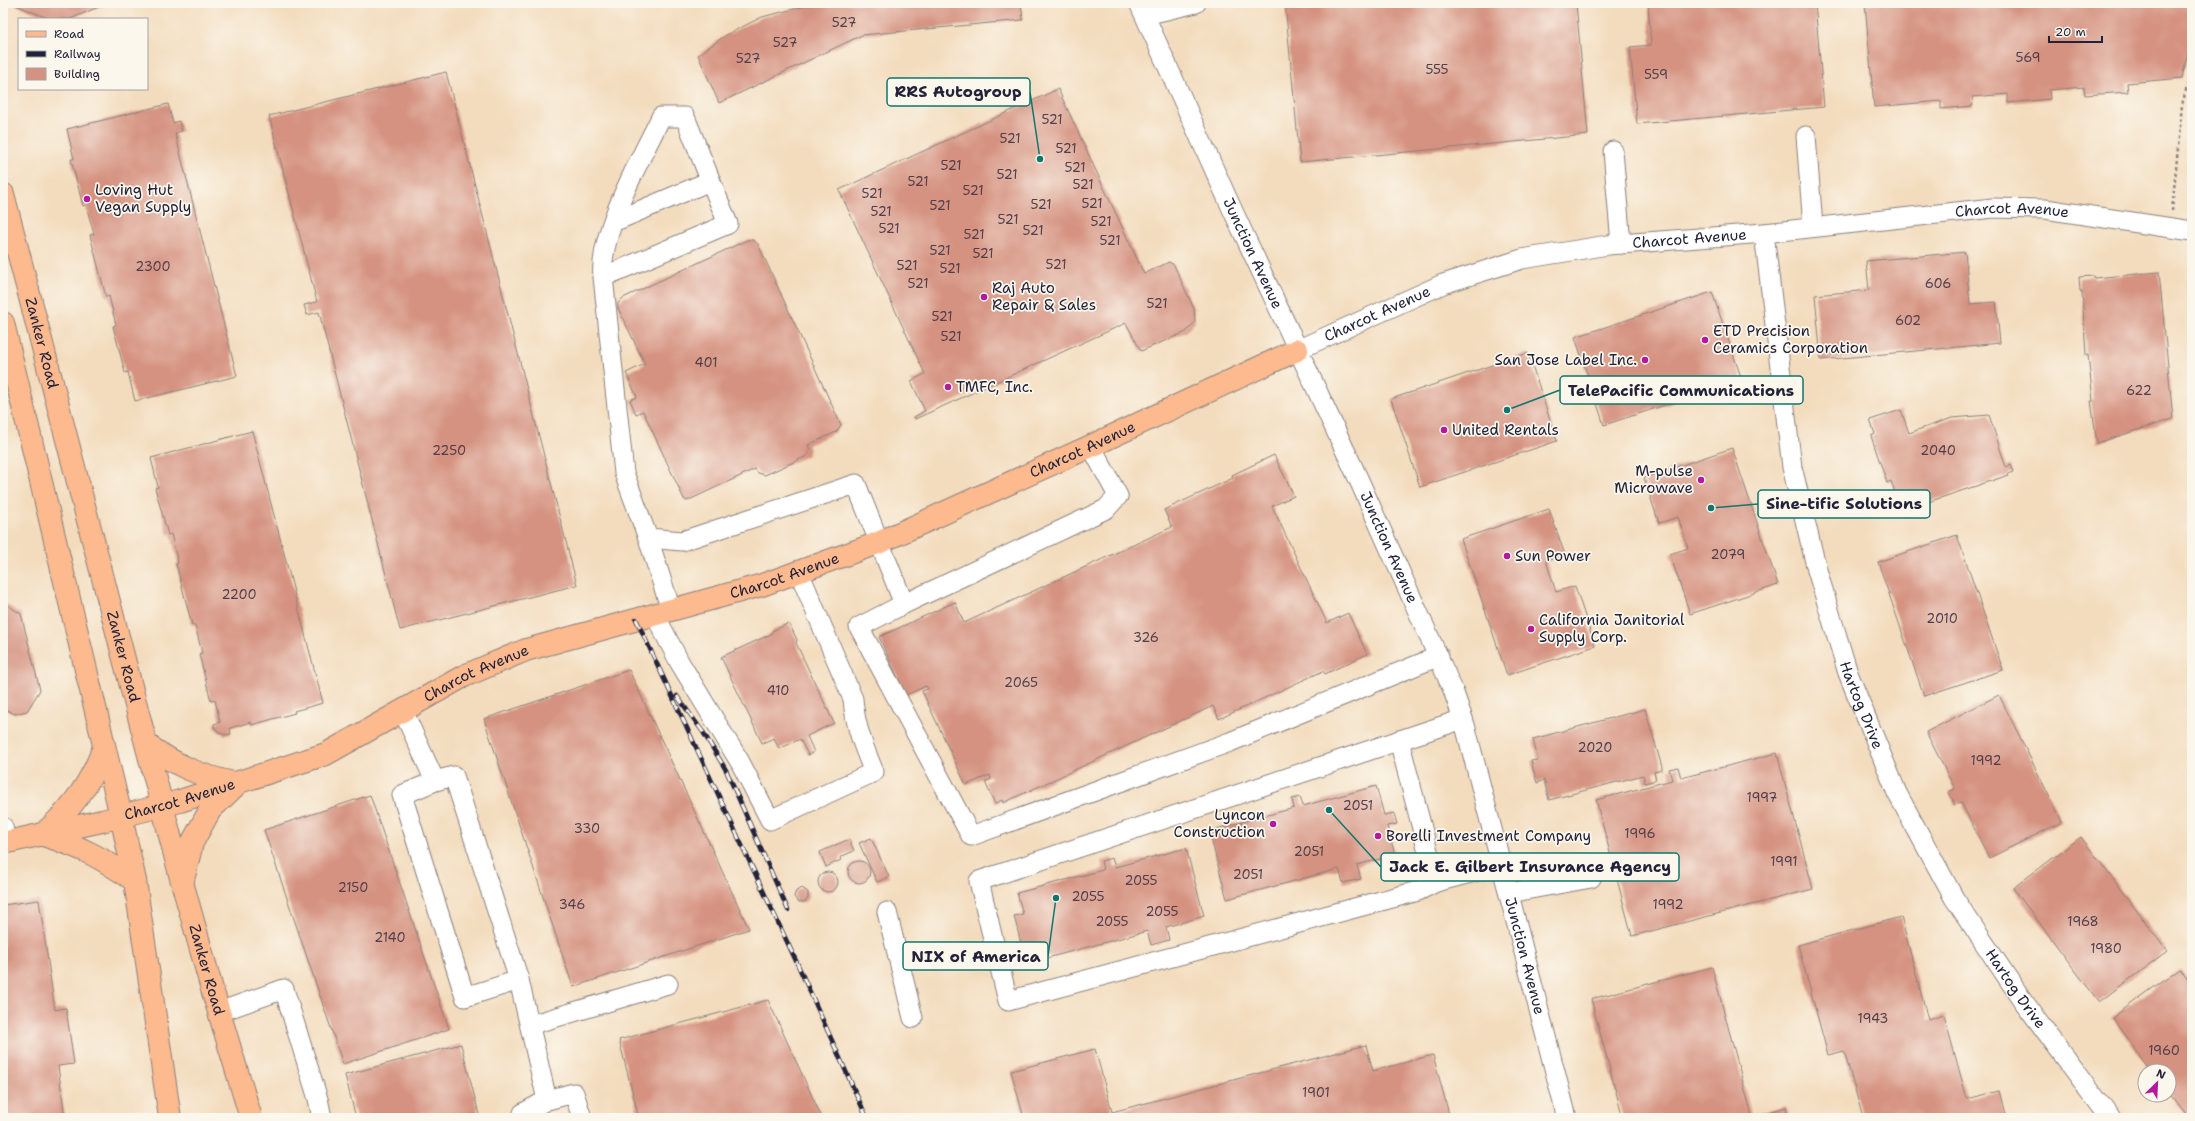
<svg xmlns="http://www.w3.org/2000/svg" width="2195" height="1121" font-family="'Shantell Sans',sans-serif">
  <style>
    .building { fill: #d59280 }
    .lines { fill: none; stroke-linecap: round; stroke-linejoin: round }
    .minor-casing { stroke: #8a7f7c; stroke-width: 21 }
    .major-casing { stroke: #8a7f7c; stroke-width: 24 }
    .path { stroke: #8a7f7c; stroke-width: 2.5; stroke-dasharray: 3 3; stroke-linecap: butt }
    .minor { stroke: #fff; stroke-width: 19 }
    .major { stroke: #fcba8e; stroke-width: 22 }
    .rail-casing { stroke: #22223b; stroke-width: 4.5 }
    .rail { stroke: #fbf7ec; stroke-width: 3; stroke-dasharray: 9; stroke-linecap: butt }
    .poi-dot { fill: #b5179e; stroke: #fbf7ec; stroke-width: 1.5 }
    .labels { text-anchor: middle; stroke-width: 3.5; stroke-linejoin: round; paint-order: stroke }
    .number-label { font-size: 13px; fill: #4f3e4c }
    .poi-label { font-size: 15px; fill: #22223b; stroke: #fbf7ec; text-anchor: start }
    .street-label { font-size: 15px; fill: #22223b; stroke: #fbf7ec }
    .leader { fill: none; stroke: #0f766e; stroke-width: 1.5 }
    .callout-dot { fill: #0f766e; stroke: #fbf7ec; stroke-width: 1.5 }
    .callout { fill: #fbf7ec; stroke: #0f766e; stroke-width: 1.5 }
    .callout-label { font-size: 16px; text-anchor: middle; font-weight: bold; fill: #22223b }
  </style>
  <rect width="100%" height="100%" fill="#fbf7ec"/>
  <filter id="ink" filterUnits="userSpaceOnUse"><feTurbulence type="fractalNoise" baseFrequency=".025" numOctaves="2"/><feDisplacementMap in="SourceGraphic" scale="8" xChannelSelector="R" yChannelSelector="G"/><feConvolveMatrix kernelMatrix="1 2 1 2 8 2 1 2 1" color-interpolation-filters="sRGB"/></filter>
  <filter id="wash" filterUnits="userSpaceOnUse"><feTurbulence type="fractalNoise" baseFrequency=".012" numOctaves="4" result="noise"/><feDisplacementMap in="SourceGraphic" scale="16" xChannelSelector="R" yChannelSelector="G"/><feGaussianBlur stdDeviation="0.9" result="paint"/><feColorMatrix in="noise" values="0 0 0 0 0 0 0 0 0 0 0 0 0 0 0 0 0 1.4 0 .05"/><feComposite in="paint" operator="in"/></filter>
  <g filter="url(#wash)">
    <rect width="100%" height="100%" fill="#f3dcbd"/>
    <g id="blocks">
      <!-- building -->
      <path class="building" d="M11,3H108L70,19H50Z
        M818,3H1021L1023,20L862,35L719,103L698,55L726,35L762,17Z
        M1285,3H1576L1588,135L1300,162Z
        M1648,3H1815L1824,107L1637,124L1630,47L1651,45Z
        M1865,3H2192V35L2182,78L2127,83L2128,92L2085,95L2084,87L2049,90L2050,99L2008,103V94L1972,97L1973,106L1941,109V101L1874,107Z
        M446,72L577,585L400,630L319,312L307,315L304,305L317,302L269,116Z
        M1058,89L1144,274L1169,262L1174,265L1194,309L1195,322L1186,332L1141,351L1126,323L915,419L914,417L925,411L911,381L925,374L839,190Z
        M168,104L173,123L179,121L182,131L175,133L237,376L135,401L128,372L125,373L113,326L116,325L109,296L106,297L90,235L94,234L86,205L83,206L71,159H74L67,129Z
        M747,240H753L758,244L841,425L836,432L808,445L810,450L807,456L765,475L758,473L755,469L687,501L684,499L643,411L636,414L630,400L637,397L626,373L645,364L618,308V303L623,298Z
        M1965,252L1970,304L1996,302L2000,343L1821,360L1815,295L1869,290L1866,261Z
        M2159,272L2173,419L2097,443L2091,401H2093L2088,355H2086L2082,291H2080L2079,277L2093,276L2094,278Z
        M1712,292L1742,380L1604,425L1575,337Z
        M1528,353L1557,441L1420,487L1391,399Z
        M1901,410L1909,433L1952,418L1989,415L2006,467L2011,465L2013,472L2008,474L2009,475L1901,511L1891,481L1887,483L1871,436L1875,434L1870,420Z
        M252,431L323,703L294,711L295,713L251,725V722L230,728L231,734L225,735L219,732L214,727V724L220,722L215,700L211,701L199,654L202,653L195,625H192L176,564L178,563L171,534L168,535L155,488L158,487L151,458Z
        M1732,448L1778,585L1690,614L1670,554L1688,548L1678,517L1659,523L1644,478Z
        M1274,455L1294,496L1272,506L1327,623L1348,613L1367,654L1325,674L1323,671L1219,719L1213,706L1003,803L1002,800L995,804L985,782L991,779L990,775L966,785L922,691L928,689L926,686L906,695L879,637L955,602L964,623L1172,527L1164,510L1233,478L1232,475Z
        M1549,509L1565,555L1546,561L1556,592L1575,586L1595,646L1507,675L1461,539Z
        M1957,535L2003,670L1924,696L1878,562Z
        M3,602L21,614L40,690L27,711L14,714L7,710L3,711Z
        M787,624L790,625L797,640L796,643L834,723L807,736L814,752L808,755L800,739L779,749L774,738L762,743L721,657L771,634L772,631Z
        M629,670L749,929L573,987L484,719Z
        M1999,695L2062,822L1989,858L1961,802L1955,805L1949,792L1955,789L1926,732Z
        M1645,709L1662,767V770L1654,772L1656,780L1645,783L1643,775L1549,800L1544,780L1537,783L1531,761L1538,760L1533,739Z
        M1777,753L1813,889L1632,936L1596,800L1672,780L1669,769L1678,767L1681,778Z
        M1376,786L1384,815L1394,813L1397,824L1387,826L1395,855L1357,865L1361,879L1343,883L1339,869L1227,899L1209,831L1294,808L1292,799L1300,797L1303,806Z
        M370,795L449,1029L343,1064L264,830Z
        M2081,837L2167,951L2099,1002L2013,888Z
        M871,838L889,877L877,882L859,843Z
        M849,839L854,851L840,857L841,860L826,867L820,852Z
        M1186,848L1204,916L1166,927L1169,940L1151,945L1147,931L1036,961L1032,949L1023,951L1014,916L1023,914L1017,893L1103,870L1101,861L1112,858L1115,867Z
        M848 872a11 11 0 1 1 22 0a11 11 0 1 1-22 0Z
        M818 882a10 10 0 1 1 20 0a10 10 0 1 1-20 0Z
        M802,888L808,892V898L805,902H798L794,897L796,891Z
        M39,900L55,1010L66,1008L74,1064L58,1066L65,1118H3V905Z
        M1901,917L1928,1020L1944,1015L1967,1099L1999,1091L2006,1118H1863L1844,1051L1828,1055L1798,945Z
        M1712,967L1752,1116L1786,1107L1789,1118H1623L1591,999Z
        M2180,968L2192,984V1118H2188L2169,1093V1071H2151L2112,1018Z
        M768,1000L822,1118H639L619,1040Z
        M461,1044L480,1118H356L345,1075Z
        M1366,1045L1373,1071L1433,1055L1450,1118H1024L1011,1071L1095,1049L1112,1112Z"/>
    </g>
  </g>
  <g filter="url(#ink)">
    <use href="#blocks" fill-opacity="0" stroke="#8a7f7c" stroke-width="1"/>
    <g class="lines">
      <!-- minor casing -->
      <g class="minor-casing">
        <g id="minor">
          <path id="s1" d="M1139,3L1233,211L1358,478L1453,690L1465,725L1567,1118"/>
          <path d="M1145,15L1196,3"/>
          <path d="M1806,136L1813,227"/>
          <path d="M1613,151L1621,244"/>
          <path d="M613,222L710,181"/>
          <path id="s2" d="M1764,233L1792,467L1817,570L1848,673L1897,793L1954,898L2021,998L2110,1118"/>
          <path d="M603,277L728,224L685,117H661C642,157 598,233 603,277L624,473L648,538L682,541L856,484L904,604"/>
          <path id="s3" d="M1297,350L1443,284L1522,259L1608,245L1764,233L1993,208L2045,209L2192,231"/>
          <path d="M1091,446L1118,496L1106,509L904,604L859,627L971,836L1230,742L1439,656"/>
          <path d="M648,538L671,610"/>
          <path d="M655,615L680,663L740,762L770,820L874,772C864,748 855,726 853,699L799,572"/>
          <path d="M403,711L435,781L402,795L465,997L519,980L547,1100"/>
          <path d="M1463,719L979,881L1008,1001L1418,891L1436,882L1501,865"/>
          <path d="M1399,740L1436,882"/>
          <path d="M435,781L454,776L519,980"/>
          <path d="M3,827L6,842"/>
          <path d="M1509,893L1591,878"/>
          <path d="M887,912L913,1018"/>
          <path d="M219,1012L284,989L318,1099L322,1118"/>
          <path d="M530,1025L668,984"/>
          <path d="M525,1118L523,1113L547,1100L574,1093L582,1118"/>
        </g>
      </g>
      <!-- major casing -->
      <g class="major-casing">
        <g id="major">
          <path id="s4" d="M3,194L182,882L212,989L251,1118"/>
          <path d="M3,323L121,816L135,881L170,1118"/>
          <path d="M147,745C176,765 199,776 234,783"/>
          <path d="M43,834C72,809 91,783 104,747"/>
          <path d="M43,835C82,847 102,858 135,881"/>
          <path id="s5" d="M3,843L102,821L180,801L326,754L464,676L526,650L762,585L878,543L1091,446L1297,350"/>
          <path d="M183,880L192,843L210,810L235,786"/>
        </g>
      </g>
      <!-- path -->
      <path class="path" d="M2172,211L2182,105L2192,68"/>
      <!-- minor -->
      <use href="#minor" class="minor"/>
      <!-- major -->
      <use href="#major" class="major"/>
      <!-- rail casing -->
      <g class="rail-casing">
        <path id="rail" d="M636,619L797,963L867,1118
          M677,696L703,732L726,770L788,910"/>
      </g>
      <!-- rail -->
      <use href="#rail" class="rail"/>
    </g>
  </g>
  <!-- markers -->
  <g class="poi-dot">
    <circle cx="87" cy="199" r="4"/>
    <circle cx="984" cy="297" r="4"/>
    <circle cx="1705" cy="340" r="4"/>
    <circle cx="1645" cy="360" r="4"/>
    <circle cx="948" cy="387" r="4"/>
    <circle cx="1444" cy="430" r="4"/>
    <circle cx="1701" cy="480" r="4"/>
    <circle cx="1507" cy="556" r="4"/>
    <circle cx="1531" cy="629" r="4"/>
    <circle cx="1273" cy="824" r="4"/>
    <circle cx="1378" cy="836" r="4"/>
  </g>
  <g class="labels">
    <!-- number labels -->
    <g class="number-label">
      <text x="844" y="27">527</text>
      <text x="785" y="47">527</text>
      <text x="2028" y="62">569</text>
      <text x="748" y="63">527</text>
      <text x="1437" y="74">555</text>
      <text x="1656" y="79">559</text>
      <text x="1052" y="124">521</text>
      <text x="1010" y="143">521</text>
      <text x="1066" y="153">521</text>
      <text x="951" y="170">521</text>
      <text x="1075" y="172">521</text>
      <text x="1007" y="179">521</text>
      <text x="918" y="186">521</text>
      <text x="1083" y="189">521</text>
      <text x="973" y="195">521</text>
      <text x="872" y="198">521</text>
      <text x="1092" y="208">521</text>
      <text x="1041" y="209">521</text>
      <text x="940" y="210">521</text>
      <text x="881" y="216">521</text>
      <text x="1008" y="224">521</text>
      <text x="1101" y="226">521</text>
      <text x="889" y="233">521</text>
      <text x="1033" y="235">521</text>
      <text x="974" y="239">521</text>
      <text x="1110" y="245">521</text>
      <text x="940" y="255">521</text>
      <text x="983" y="258">521</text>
      <text x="1056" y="269">521</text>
      <text x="907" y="270">521</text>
      <text x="153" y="271">2300</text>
      <text x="950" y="273">521</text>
      <text x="918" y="288">521</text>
      <text x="1938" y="288">606</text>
      <text x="1157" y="308">521</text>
      <text x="942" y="321">521</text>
      <text x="1908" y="325">602</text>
      <text x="951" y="341">521</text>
      <text x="706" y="367">401</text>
      <text x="2139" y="395">622</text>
      <text x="449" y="455">2250</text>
      <text x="1938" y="455">2040</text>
      <text x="1728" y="559">2079</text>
      <text x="239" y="599">2200</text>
      <text x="1942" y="623">2010</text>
      <text x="1146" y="642">326</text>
      <text x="1021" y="687">2065</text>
      <text x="778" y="695">410</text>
      <text x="1595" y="752">2020</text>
      <text x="1986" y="765">1992</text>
      <text x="1762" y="802">1997</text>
      <text x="1358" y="810">2051</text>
      <text x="587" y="833">330</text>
      <text x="1640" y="838">1996</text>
      <text x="1309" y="856">2051</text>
      <text x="1784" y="866">1991</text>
      <text x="1248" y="879">2051</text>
      <text x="1141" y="885">2055</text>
      <text x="353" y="892">2150</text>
      <text x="1088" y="901">2055</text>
      <text x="572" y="909">346</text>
      <text x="1668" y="909">1992</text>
      <text x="1162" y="916">2055</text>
      <text x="1112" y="926">2055</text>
      <text x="2083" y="926">1968</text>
      <text x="390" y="942">2140</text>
      <text x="2106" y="953">1980</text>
      <text x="1873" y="1023">1943</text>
      <text x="2164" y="1055">1960</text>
      <text x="1316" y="1097">1901</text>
    </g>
    <!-- poi labels -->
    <g class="poi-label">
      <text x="95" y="195">Loving Hut<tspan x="95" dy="17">Vegan Supply</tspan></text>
      <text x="992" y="293">Raj Auto<tspan x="992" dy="17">Repair &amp; Sales</tspan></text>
      <text x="1713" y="336">ETD Precision<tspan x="1713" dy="17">Ceramics Corporation</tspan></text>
      <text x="1637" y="365" text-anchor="end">San Jose Label Inc.</text>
      <text x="956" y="392">TMFC, Inc.</text>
      <text x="1452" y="435">United Rentals</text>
      <text x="1693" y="476" text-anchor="end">M-pulse<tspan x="1693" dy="17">Microwave</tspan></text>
      <text x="1515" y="561">Sun Power</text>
      <text x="1539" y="625">California Janitorial<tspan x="1539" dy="17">Supply Corp.</tspan></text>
      <text x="1265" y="820" text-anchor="end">Lyncon<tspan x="1265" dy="17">Construction</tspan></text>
      <text x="1386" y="841">Borelli Investment Company</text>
    </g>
    <!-- street labels -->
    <g class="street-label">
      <text dy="5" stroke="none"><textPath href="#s3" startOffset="736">Charcot Avenue</textPath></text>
      <text dy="5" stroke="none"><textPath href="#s3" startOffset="412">Charcot Avenue</textPath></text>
      <text dy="5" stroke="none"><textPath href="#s1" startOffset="275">Junction Avenue</textPath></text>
      <text dy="5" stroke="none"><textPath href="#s3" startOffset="88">Charcot Avenue</textPath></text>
      <text dy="5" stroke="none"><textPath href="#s4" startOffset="154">Zanker Road</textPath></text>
      <text dy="5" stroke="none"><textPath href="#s5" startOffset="1154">Charcot Avenue</textPath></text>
      <text dy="5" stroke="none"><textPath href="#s1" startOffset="599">Junction Avenue</textPath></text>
      <text dy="5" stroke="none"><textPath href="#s5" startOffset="830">Charcot Avenue</textPath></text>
      <text dy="5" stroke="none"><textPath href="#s4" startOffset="478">Zanker Road</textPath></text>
      <text dy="5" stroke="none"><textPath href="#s5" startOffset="506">Charcot Avenue</textPath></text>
      <text dy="5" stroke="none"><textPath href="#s2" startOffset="484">Hartog Drive</textPath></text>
      <text dy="5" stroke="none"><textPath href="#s5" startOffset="182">Charcot Avenue</textPath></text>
      <text dy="5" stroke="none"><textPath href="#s1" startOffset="1031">Junction Avenue</textPath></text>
      <text dy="5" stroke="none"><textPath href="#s4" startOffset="802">Zanker Road</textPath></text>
      <text dy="5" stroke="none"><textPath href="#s2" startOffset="808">Hartog Drive</textPath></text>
    </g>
  </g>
  <!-- callouts -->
  <path class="leader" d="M1040 159L1030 92M1507 410L1560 390M1711 508L1758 504M1329 810L1381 867M1056 898L1048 956"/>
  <g class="callout-dot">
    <circle cx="1040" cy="159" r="4"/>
    <circle cx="1507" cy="410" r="4"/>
    <circle cx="1711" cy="508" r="4"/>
    <circle cx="1329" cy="810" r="4"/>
    <circle cx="1056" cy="898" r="4"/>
  </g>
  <g class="callout">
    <rect x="887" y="78" width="143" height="28" rx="4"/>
    <rect x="1560" y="376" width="243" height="28" rx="4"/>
    <rect x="1758" y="490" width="172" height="28" rx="4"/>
    <rect x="1381" y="853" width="298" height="28" rx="4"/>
    <rect x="903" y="942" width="145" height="28" rx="4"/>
  </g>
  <g class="callout-label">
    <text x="958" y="97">RRS Autogroup</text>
    <text x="1681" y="396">TelePacific Communications</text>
    <text x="1844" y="509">Sine-tific Solutions</text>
    <text x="1530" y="872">Jack E. Gilbert Insurance Agency</text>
    <text x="976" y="962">NIX of America</text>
  </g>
  <!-- margin -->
  <rect width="2195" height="1121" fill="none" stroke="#fbf7ec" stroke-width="16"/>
  <!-- legend -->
  <rect x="18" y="18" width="130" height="72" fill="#fbf7ec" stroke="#a4a2a5"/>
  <rect x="26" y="31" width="20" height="6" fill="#fcba8e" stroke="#a4a2a5"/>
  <text x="54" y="38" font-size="12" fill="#22223b">Road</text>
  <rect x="26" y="51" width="20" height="6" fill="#22223b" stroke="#a4a2a5"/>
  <text x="54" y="58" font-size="12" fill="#22223b">Railway</text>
  <rect x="26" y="68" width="20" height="12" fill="#d59280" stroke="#a4a2a5"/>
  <text x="54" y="78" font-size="12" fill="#22223b">Building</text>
  <!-- north arrow -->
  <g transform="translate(2157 1083) rotate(24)"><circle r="19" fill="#fbf7ec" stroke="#a4a2a5"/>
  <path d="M0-3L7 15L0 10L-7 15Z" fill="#b5179e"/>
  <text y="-6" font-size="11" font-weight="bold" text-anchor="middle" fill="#22223b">N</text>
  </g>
  <!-- scale -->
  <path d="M2049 36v6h53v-6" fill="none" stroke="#22223b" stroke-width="2"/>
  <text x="2055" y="36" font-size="12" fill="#22223b" stroke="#fbf7ec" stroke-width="3" paint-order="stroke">20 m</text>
</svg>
